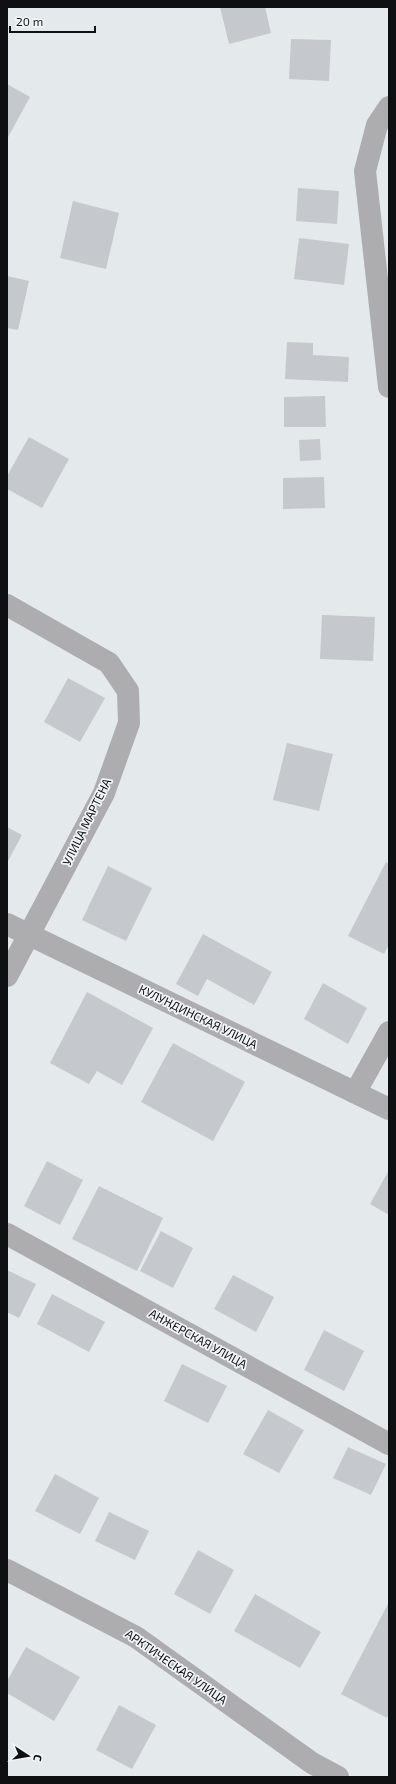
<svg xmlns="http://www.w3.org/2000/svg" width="396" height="1784" font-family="'Exo 2',sans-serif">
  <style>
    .building { fill: #c5c9cd }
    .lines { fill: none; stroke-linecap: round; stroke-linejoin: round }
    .minor { stroke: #adadaf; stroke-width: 22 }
    .labels { text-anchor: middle; stroke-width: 3.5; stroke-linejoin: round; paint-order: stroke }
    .street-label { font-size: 12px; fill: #0f1012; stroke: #f2f6fa }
  </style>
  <rect width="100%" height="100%" fill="#e4e9ec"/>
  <!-- building -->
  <path class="building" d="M220,7H265L271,33L229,44Z
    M291,39L331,40L329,81L289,79Z
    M7,84L30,97L7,139Z
    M298,188L339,191L337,224L296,221Z
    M73,201L119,213L106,269L60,258Z
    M299,238L349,244L344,285L294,279Z
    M7,276L29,281L18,330L7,328Z
    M287,342L313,343V355L349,357L348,382L285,379Z
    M325,396L326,427H284V397Z
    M29,437L69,459L42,508L7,489V476Z
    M320,439L321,460L300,461L299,440Z
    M324,477L325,508L283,509V478Z
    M322,615L375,617L373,661L320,659Z
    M68,678L105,698L80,742L44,722Z
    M287,743L333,754L319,811L273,800Z
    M7,827L22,835L7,863Z
    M386,862L389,864V944L384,954L348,936Z
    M108,866L152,888L126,941L82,920Z
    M203,934L272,972L254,1005L207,979L198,996L176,984Z
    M323,983L367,1008L348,1044L304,1019Z
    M87,992L153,1028L122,1085L97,1071L89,1084L50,1063Z
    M173,1043L245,1082L213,1141L141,1102Z
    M47,1161L83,1180L60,1225L24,1206Z
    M389,1170V1215L370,1204Z
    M99,1186L163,1218L137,1271L72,1239Z
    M161,1231L193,1248L173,1288L140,1271Z
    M7,1270L36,1284L19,1318L7,1312Z
    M233,1275L274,1297L256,1332L214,1309Z
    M52,1294L105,1322L89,1352L37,1324Z
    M324,1330L364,1351L344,1391L304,1370Z
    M182,1364L227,1386L208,1423L164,1401Z
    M268,1410L304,1430L279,1473L243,1454Z
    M348,1447L386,1464L371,1495L333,1478Z
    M55,1474L99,1498L80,1534L35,1511Z
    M109,1512L149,1531L135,1560L95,1541Z
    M198,1550L234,1570L210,1614L174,1594Z
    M255,1594L321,1632L300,1668L234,1631Z
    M389,1602V1713L387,1718L341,1694Z
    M26,1647L80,1677L54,1721L7,1693V1681Z
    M119,1705L156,1725L132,1769L96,1750Z"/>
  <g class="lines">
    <!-- minor -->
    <path class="minor" d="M389,107L377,125L365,171L389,387
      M7,605L109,663L128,691L129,723L104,793L7,976
      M7,924L389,1109
      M355,1093L389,1032
      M7,1234L389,1444
      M7,1570L136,1637L312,1763L338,1777"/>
  </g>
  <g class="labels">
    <!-- street labels -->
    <g class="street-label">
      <text transform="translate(87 822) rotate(-64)" y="4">УЛИЦА МАРТЕНА</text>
      <text transform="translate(198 1017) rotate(26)" y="4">КУЛУНДИНСКАЯ УЛИЦА</text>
      <text transform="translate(198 1339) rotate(29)" y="4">АНЖЕРСКАЯ УЛИЦА</text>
      <text transform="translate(176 1667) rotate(35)" y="4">АРКТИЧЕСКАЯ УЛИЦА</text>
    </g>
  </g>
  <!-- border -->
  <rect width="396" height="1784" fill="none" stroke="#0f1012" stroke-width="16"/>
  <!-- north arrow -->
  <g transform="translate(28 1756) rotate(102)" stroke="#f2f6fa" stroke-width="3" paint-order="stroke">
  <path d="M0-3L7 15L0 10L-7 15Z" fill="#0f1012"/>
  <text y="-6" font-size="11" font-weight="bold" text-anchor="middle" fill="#0f1012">С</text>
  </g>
  <!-- scale -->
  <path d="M10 26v6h85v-6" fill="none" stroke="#0f1012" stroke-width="2"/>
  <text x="16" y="26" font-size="12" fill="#0f1012" stroke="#f2f6fa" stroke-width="3" paint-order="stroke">20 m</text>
</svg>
